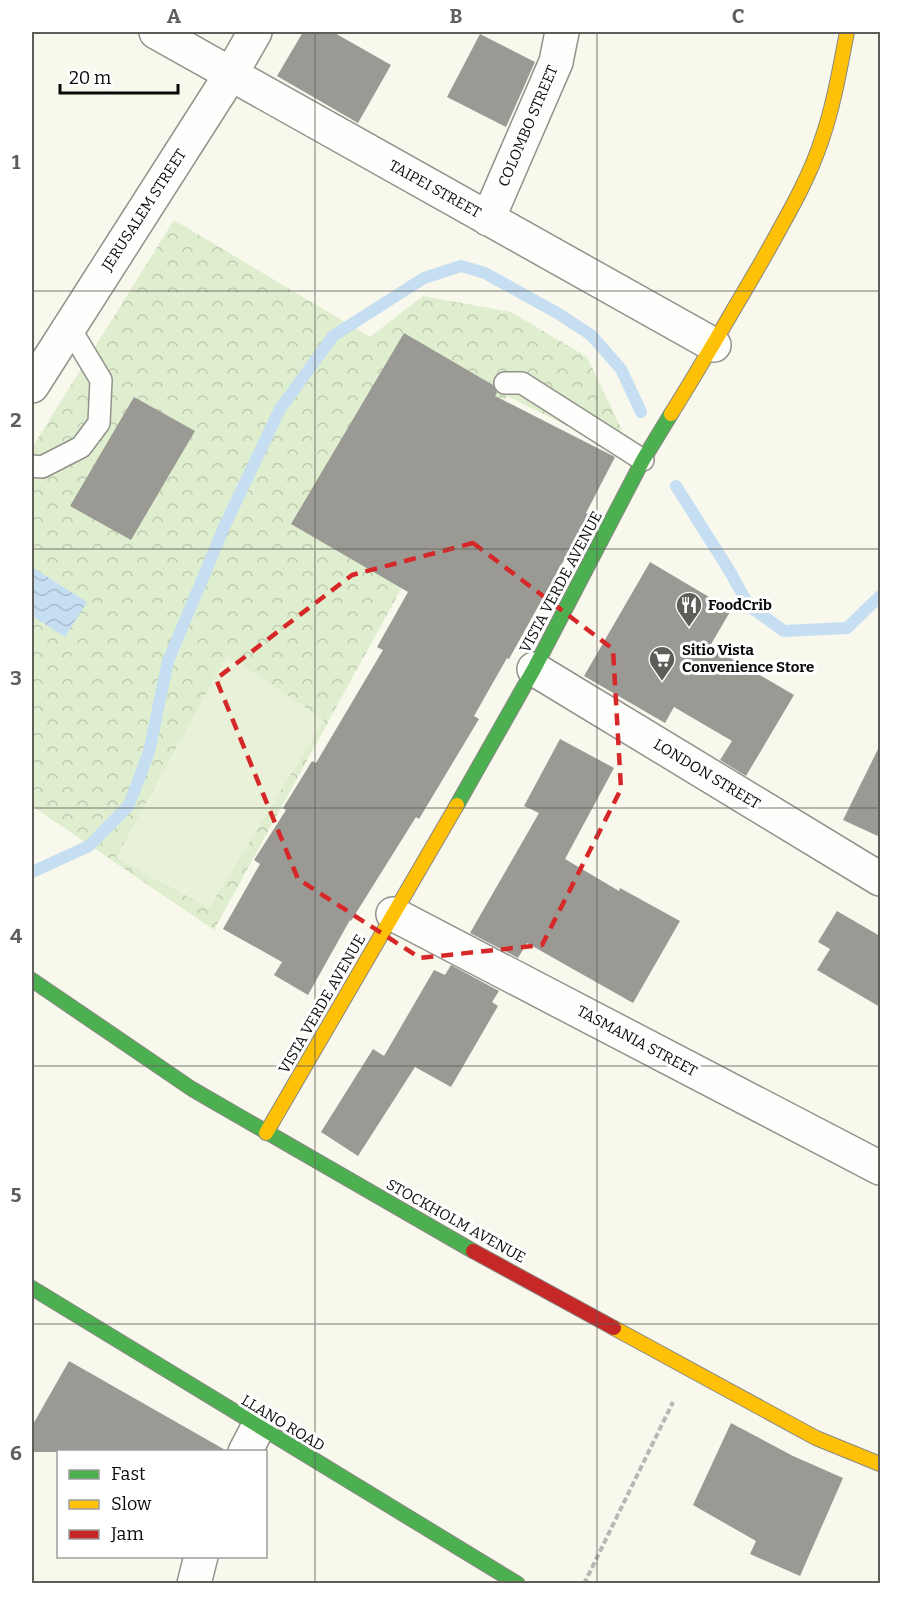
<svg xmlns="http://www.w3.org/2000/svg" width="912" height="1615" font-family="Bitter,serif">
  <style>
    .park { fill: url(#park-crowns) }
    .pitch { fill: #e9f2d8 }
    .water { fill: url(#water-waves) }
    .lines { fill: none; stroke-linecap: round; stroke-linejoin: round }
    .stream { stroke: #c5def1; stroke-width: 12 }
    .building { fill: #9b9994 }
    .lane-casing { stroke: #92918c; stroke-width: 24 }
    .street-casing { stroke: #92918c; stroke-width: 36 }
    .fast-casing { stroke: #888883; stroke-width: 16 }
    .slow-casing { stroke: #888883; stroke-width: 16 }
    .jam-casing { stroke: #888883; stroke-width: 16 }
    .path { stroke: #b7b7b5; stroke-width: 4; stroke-dasharray: 6 3; stroke-linecap: butt }
    .lane { stroke: #fefefc; stroke-width: 21 }
    .street { stroke: #fefefc; stroke-width: 33 }
    .fast { stroke: #4caf50; stroke-width: 14 }
    .slow { stroke: #ffc107; stroke-width: 14 }
    .jam { stroke: #c62828; stroke-width: 14 }
    .marked { fill: none; stroke: #d62828; stroke-width: 4.5; stroke-dasharray: 12 8; stroke-linejoin: round }
    .grid { fill: none; stroke: #5e5d59; stroke-width: 1.5; stroke-opacity: 0.55 }
    .labels { text-anchor: middle; stroke-width: 6; stroke-linejoin: round; paint-order: stroke }
    .street-label { font-size: 15px; fill: #0a0a0a; stroke: #fff }
    .poi-label { font-size: 15px; font-weight: bold; fill: #0a0a0a; stroke: #fff; text-anchor: start }
    .neatline { fill: none; stroke: #5e5d59; stroke-width: 2 }
    .grid-label { font-size: 20px; text-anchor: middle; font-weight: bold; fill: #5e5d59 }
  </style>
  <defs>
    <pattern id="park-crowns" width="20" height="18" patternUnits="userSpaceOnUse" patternTransform="scale(1.5)"><rect width="20" height="18" fill="#dfeece"/><path d="M2 6a3 3 0 1 1 6 0M12 15a3 3 0 1 1 6 0" fill="none" stroke="#becbb0"/></pattern>
    <pattern id="water-waves" width="16" height="10" patternUnits="userSpaceOnUse" patternTransform="scale(1.5)"><rect width="16" height="10" fill="#c5def1"/><path d="M0 5q4-4 8 0t8 0" fill="none" stroke="#a8bdcd"/></pattern>
  </defs>
  <rect width="100%" height="100%" fill="#f9f8ed"/>
  <!-- park -->
  <path class="park" d="M174,220L370,337L423,296L511,312L587,357L622,430L612,448L507,396L214,930L32,806V448Z"/>
  <!-- pitch -->
  <path class="pitch" d="M227,655L324,720L209,908L116,858Z"/>
  <!-- water -->
  <path class="water" d="M32,567L87,602L65,637L32,616Z"/>
  <g class="lines">
    <!-- stream -->
    <path class="stream" d="M676,486L729,570L749,606L784,631L847,628L880,596
      M32,872L89,846L129,805L149,752L168,661L225,525L280,409L333,336L424,278L461,266L485,273L559,314L591,335L621,369L641,412"/>
  </g>
  <!-- building -->
  <path class="building" d="M303,32H333L391,65L358,123L277,76Z
    M480,34L535,62L506,127L447,97Z
    M404,333L493,385L497,393L495,396L615,457L586,513L589,515L509,659L507,658L474,716L479,719L419,819L416,817L351,921L350,920L308,995L274,975L282,962L223,929L260,864L254,860L286,810L283,808L312,761L316,763L383,650L377,647L408,592L291,524Z
    M134,397L195,431L131,540L70,506Z
    M650,562L731,610L710,646L794,695L746,776L720,760L732,741L674,707L665,723L584,676Z
    M560,739L614,768L565,859L619,891L620,888L680,921L633,1003L527,943L518,958L470,933L539,813L524,806Z
    M880,745V837L843,820Z
    M837,911L880,936V1007L817,970L830,949L818,942Z
    M451,965L499,991L492,1002L498,1006L451,1087L415,1067L358,1156L321,1132L373,1049L384,1056L434,970L445,975Z
    M69,1361L227,1451L226,1452H32V1426Z
    M731,1423L793,1456L843,1478L800,1576L750,1554L756,1541L693,1505Z"/>
  <g class="lines">
    <!-- lane casing -->
    <g class="lane-casing">
      <path id="lane" d="M505,383H522L643,460
        M32,466L42,467L81,447L99,423L101,380L69,327"/>
    </g>
    <!-- street casing -->
    <g class="street-casing">
      <path id="street" d="M156,32L714,345
        M488,219L556,62L562,32
        M32,386L231,74L255,32
        M534,669L880,879
        M393,914L880,1168
        M245,1452L258,1427
        M194,1584L201,1556"/>
    </g>
    <!-- fast casing -->
    <g class="fast-casing">
      <path id="fast" d="M457,805L534,669L643,460L671,414
        M32,980L192,1089L473,1251
        M32,1288L518,1584"/>
    </g>
    <!-- slow casing -->
    <g class="slow-casing">
      <path id="slow" d="M671,414C703,363 732,312 762,261C784,221 808,182 822,139C834,104 840,68 847,32
        M266,1133L457,805
        M614,1328L816,1438L880,1464"/>
    </g>
    <!-- jam casing -->
    <g class="jam-casing">
      <path id="jam" d="M473,1251L614,1328"/>
    </g>
    <!-- path -->
    <path class="path" d="M584,1584L673,1402"/>
    <!-- lane -->
    <use href="#lane" class="lane"/>
    <!-- street -->
    <use href="#street" class="street"/>
    <!-- fast -->
    <use href="#fast" class="fast"/>
    <!-- slow -->
    <use href="#slow" class="slow"/>
    <!-- jam -->
    <use href="#jam" class="jam"/>
  </g>
  <!-- marked area -->
  <path class="marked" d="M473,543L613,649L621,789L542,945L420,958L298,879L216,679L352,575Z"/>
  <!-- grid -->
  <path class="grid" d="M315,32V1584M597,32V1584M32,291H880M32,549H880M32,808H880M32,1066H880M32,1324H880"/>
  <!-- icons -->
  <defs>
    <g id="restaurant-pin" transform="scale(1.35)"><path d="M0 17L-7.5 6A9.5 9.5 0 1 1 7.5 6Z" fill="#5e5d59" stroke="#fff"/><path d="M-5-6h1v4h1v-4h1v4h1v-4h1v5L-1.5 .5V6h-2V.5L-5-1ZM5-6V6H3V1.5H1.5Q1.5-4 5-6Z" fill="#fff"/></g>
    <g id="supermarket-pin" transform="scale(1.35)"><path d="M0 17L-7.5 6A9.5 9.5 0 1 1 7.5 6Z" fill="#5e5d59" stroke="#fff"/><path d="M-6-5.5h2.5l.6 2H6L4.5 2H-2.5L-4.4-4H-6ZM-1.5 3.2a1.3 1.3 0 1 0 .1 0ZM3 3.2a1.3 1.3 0 1 0 .1 0Z" fill="#fff"/></g>
  </defs>
  <g fill-rule="evenodd">
    <use href="#restaurant-pin" x="689" y="605"/>
    <use href="#supermarket-pin" x="662" y="659"/>
  </g>
  <g class="labels">
    <!-- street labels -->
    <g class="street-label">
      <text transform="translate(528 126) rotate(-67)" y="5">COLOMBO STREET</text>
      <text transform="translate(435 189) rotate(29)" y="5">TAIPEI STREET</text>
      <text transform="translate(144 210) rotate(-57)" y="5">JERUSALEM STREET</text>
      <text transform="translate(561 582) rotate(-62)" y="5">VISTA VERDE AVENUE</text>
      <text transform="translate(707 774) rotate(31)" y="5">LONDON STREET</text>
      <text transform="translate(322 1004) rotate(-60)" y="5">VISTA VERDE AVENUE</text>
      <text transform="translate(637 1041) rotate(28)" y="5">TASMANIA STREET</text>
      <text transform="translate(456 1221) rotate(29)" y="5">STOCKHOLM AVENUE</text>
      <text transform="translate(283 1423) rotate(31)" y="5">LLANO ROAD</text>
    </g>
    <!-- poi labels -->
    <g class="poi-label">
      <text x="708" y="610">FoodCrib</text>
      <text x="682" y="655">Sitio Vista<tspan x="682" dy="17">Convenience Store</tspan></text>
    </g>
  </g>
  <!-- border -->
  <rect width="912" height="1615" fill="none" stroke="#ffffff" stroke-width="66"/>
  <!-- legend -->
  <rect x="57" y="1450" width="210" height="108" fill="#ffffff" stroke="#9d9d9d" stroke-width="1.5"/>
  <rect x="69" y="1470" width="30" height="9" fill="#4caf50" stroke="#9d9d9d" stroke-width="1.5"/>
  <text x="111" y="1480" font-size="18" fill="#0a0a0a">Fast</text>
  <rect x="69" y="1500" width="30" height="9" fill="#ffc107" stroke="#9d9d9d" stroke-width="1.5"/>
  <text x="111" y="1510" font-size="18" fill="#0a0a0a">Slow</text>
  <rect x="69" y="1530" width="30" height="9" fill="#c62828" stroke="#9d9d9d" stroke-width="1.5"/>
  <text x="111" y="1540" font-size="18" fill="#0a0a0a">Jam</text>
  <!-- scale -->
  <path d="M60 84v9h118v-9" fill="none" stroke="#0a0a0a" stroke-width="3"/>
  <text x="69" y="84" font-size="18" fill="#0a0a0a" stroke="#ffffff" stroke-width="4.5" paint-order="stroke">20 m</text>
  <rect x="33" y="33" width="846" height="1549" class="neatline"/>
  <g class="grid-label">
    <text x="174" y="23">A</text>
    <text x="456" y="23">B</text>
    <text x="738" y="23">C</text>
    <text x="16" y="169">1</text>
    <text x="16" y="427">2</text>
    <text x="16" y="685">3</text>
    <text x="16" y="943">4</text>
    <text x="16" y="1202">5</text>
    <text x="16" y="1460">6</text>
  </g>
</svg>
